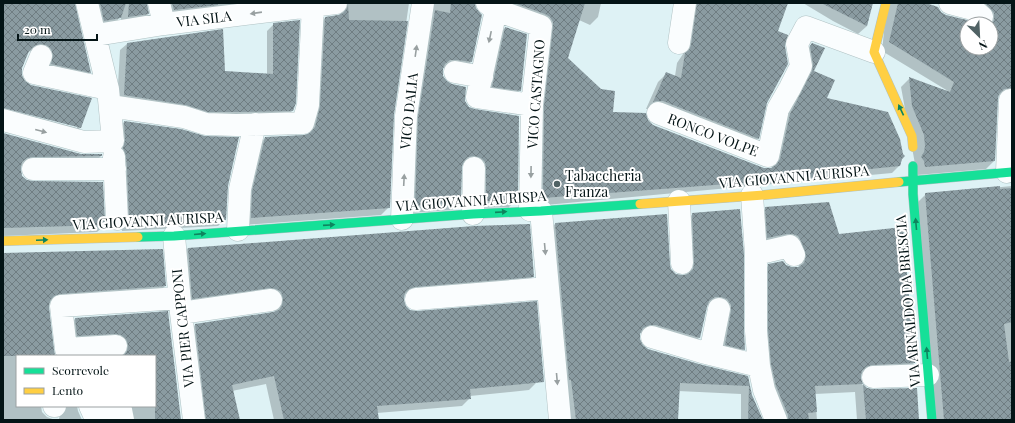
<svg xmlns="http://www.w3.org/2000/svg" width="1015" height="423" font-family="'Playfair Display',serif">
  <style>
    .shadow { fill: #0003 }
    .building { fill: url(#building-cross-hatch) }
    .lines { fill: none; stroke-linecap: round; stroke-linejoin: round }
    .street-casing { stroke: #b0c2c4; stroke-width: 23 }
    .fast-casing { stroke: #b0c2c4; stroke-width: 10 }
    .slow-casing { stroke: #b0c2c4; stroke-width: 10 }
    .street { stroke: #fafdfe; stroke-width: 22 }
    .fast { stroke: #16e098; stroke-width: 9 }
    .slow { stroke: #ffcf43; stroke-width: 9 }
    .oneway { fill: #98a0a1 }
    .oneway2 { fill: #0e845e }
    .poi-dot { fill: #506264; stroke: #fff; stroke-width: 1.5 }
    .labels { text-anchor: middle; stroke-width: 4; stroke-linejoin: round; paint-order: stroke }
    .street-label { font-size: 14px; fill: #041416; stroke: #fff }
    .poi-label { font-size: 14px; fill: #041416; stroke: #fff; text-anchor: start }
  </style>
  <defs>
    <pattern id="building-cross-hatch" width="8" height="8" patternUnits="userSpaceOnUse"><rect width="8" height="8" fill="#8a9ba1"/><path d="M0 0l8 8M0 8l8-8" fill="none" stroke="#6f7d82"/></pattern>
  </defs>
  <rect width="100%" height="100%" fill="#def2f5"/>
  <!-- shadow -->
  <path class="shadow" d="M3,3H74L90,72L82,80L44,72L38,52L31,51L28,52L21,68V75L24,82L80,128L72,135L3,117V108L77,128V126L3,106Z
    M89,3H146L148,14L140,21L121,24V16L112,26L97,28Z
    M161,3H284L166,17Z
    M338,3H409L393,114L389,207L381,215L244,225L258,145L265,138L308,135L313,114L318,26L325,18L340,15L341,10Z
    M425,3H474L475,8L481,15L471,62L463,70L449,67L443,68L442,76L464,101L517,199L509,207L478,208L466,163L462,164L460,202L452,210L408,213Z
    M490,3H601L598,17L590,25L579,20L567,58L612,113L647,121L653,126L763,169L772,168L782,122L804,52L812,44L824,49L812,72L826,99L902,159L900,165L892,173L535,206L546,36Z
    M687,3H787L777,32L766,103L758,138L750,147L654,109H646L658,82L667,73L675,76L677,63L683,54L690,14Z
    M803,3H872L867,26L858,34L833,21Z
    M887,3H922L946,16L970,24H967V48H991V24H986L976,3H1012V101L1001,95L997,96L994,161L986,169L917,175L901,87L909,79L948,91L882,51Z
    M274,24L293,110L286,117L229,119L117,102L120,50L127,44L224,72L267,74V31Z
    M505,28L520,90L514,96L487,92L500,33Z
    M124,122L181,130L227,186L225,219L218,226L122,231L117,129Z
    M3,134L81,155L101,156L93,164H24L21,165L20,169L22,176L27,181L105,225L97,232L3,236Z
    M1012,186V420H936L918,202L926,194Z
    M766,208L838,235L914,363L905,371L861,373L860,378L862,384L866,389L918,420H857L855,392L815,394L817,420H778L768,395L761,273L769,265L786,266L792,268H798L799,265L760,246L758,217Z
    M740,210L744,349L736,357L717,353L712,305H706L699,338L691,346L647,333H639V340L642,346L648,350L699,365L748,377L751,395L762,420H741V394L678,391L677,420H567L547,232L555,224L666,216L670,270L675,275L686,276L687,272L684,222L693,214Z
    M188,248L533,276L526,284L406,294L403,295V300L405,307L411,311L537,382L529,390L470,396V398L462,406L377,413L378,420H274L266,384L232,391L239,420H198L188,332L195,325L275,312L276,307L185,306L180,256Z
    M3,254L165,286L157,294L48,302L55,356H17V406H41L42,412L47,417L55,420L59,419L60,414L57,406H77L78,411L82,420H3Z
    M167,312L180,420H127L118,406H155V356H121V354L70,343L68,326L75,319Z"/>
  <!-- building -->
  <path class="building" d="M3,3H75L91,73L51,64L53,55L51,49L46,45L40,44L34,46L29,51L22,68V75L25,81L31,85L92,98L81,128L3,108Z
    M100,3H126L121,18L104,21Z
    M129,3H147L149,14L128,17Z
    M172,3H218V5L174,10Z
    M451,3H475L476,8L482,15L472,62L457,60H450L445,64L443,69V76L447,81L452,84L466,87L465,101L469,107L475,109L519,116L518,200L486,201V168L485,162L481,158L474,156L468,157L464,161L462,167L461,202L415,206L418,117L435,10L450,13Z
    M514,3H585L568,58L601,89L615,91L613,112L646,113L648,120L653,125L764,168H771L776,165L780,159L790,114L812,71L813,64L810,46L812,43L825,48L814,71L835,80L827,98L888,112L900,139L903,154L905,156L902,159L900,166L820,174L821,177L543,198L544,106L553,27V22L550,17L545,14Z
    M697,3H788L778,31L788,35L785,46L788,64L767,103L759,139L663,101H657L653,102L666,72L681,78L685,53L689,50L691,45Z
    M821,3H873L867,26Z
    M898,3H926L938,7L941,12L946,15L967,20L971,24H967V48H991V26L994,20V13L985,3H1012V88L1004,89L999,94L998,99L995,161L925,167L924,161L921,157L924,152L925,146L924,135L912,106L909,77L950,92L954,82L889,42Z
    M348,4L349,20L408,21L394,115L390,208L251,218L252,191L265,137L304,135L310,133L315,127L320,106L325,17L338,15L343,13L347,8Z
    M300,20L296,103L293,111L236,112H208L186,105L124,95L127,43L223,29L225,71L273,74V23Z
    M505,27L527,34L521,91L492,87Z
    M124,121L181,129L205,136L239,137L228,186L226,220L173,224H128L129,218L127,169L126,156L123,148L125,140Z
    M3,133L81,154H102V156L33,157L27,158L22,162L21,169L22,176L27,180L33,181L103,182L105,220L106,225L3,228Z
    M1000,186V189L1012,188V322L1004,324L1009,362L1012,361V420H944L925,193Z
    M829,202L839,234L903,227L915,363L872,365L866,367L862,371L861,378L863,384L867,388L873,389L917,388L919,420H866L863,384L815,386L817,412L808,413L809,420H788V415L776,386L771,364L768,330V264L783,261L786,265L792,267H799L804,263L806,256L801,241L798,236L793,234H787L767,238L765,207Z
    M740,209L744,254V331L745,350L725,345L731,311V305L727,299L721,297H715L709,301L707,307L700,338L656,325H650L643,328L640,334V339L643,345L648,349L699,364L748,376L752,395L763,420H748L749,386L680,383L678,420H576L571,380H569L555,223L667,214L670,264L671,269L676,274L683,275L688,274L693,269L694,263L692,213Z
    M530,224L534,277L415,287L409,289L405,293L404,300L406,306L410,310L417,311L537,301L544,382L470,389L471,399L377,406L379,420H284L274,376L232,385L240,420H206L195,324L273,312L279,310L282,305L283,299L281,292L276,289L270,288L192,299L188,248L474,226Z
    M163,249L166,286L60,294L54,296L50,301L49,307L54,350L55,356H3V253Z
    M168,311L181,420H155V356H123L127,351L128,345L126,339L121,335L115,334L77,336L75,318Z"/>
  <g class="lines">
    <!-- street casing -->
    <g class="street-casing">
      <path id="street" d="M159,3L164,24
        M487,3L496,10L477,97L532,105
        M950,3L973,9L982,17
        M496,10L541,26L532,105L530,210
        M96,35L164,24L336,3
        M679,43L685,3
        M41,56L34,73L108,89
        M455,72L482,77
        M110,106L184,117L206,124L236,125L303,123L308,105L313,5
        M658,113L768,156L778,109L790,88L801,66L797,44L806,27L874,52
        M3,120L84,142L113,141L108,89L87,3
        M114,157L117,219
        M33,169H115
        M1007,172L1010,100
        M752,195L756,254V331L759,366L764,390L776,420
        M679,201L682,263
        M541,211L560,420
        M473,214L474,168
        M402,219L406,116L423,3
        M238,230L240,189L255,124
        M174,236L181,313L194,420
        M756,254L790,246L794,255
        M416,299L548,288
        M181,313L271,300
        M652,337L702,352L759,366
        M66,349L116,346
        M710,354L719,309
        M69,356L66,349L61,306L179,298
        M873,377L928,375
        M54,406H55
        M90,406L95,417L121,410L123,420"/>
    </g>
    <!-- fast casing -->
    <g class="fast-casing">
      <path id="fast" d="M913,166V194L932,420
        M899,182L1012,172
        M138,237L174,236L473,214L541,211L640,204"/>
    </g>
    <!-- slow casing -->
    <g class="slow-casing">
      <path id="slow" d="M886,3L874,52L912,136L913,147
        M640,204L764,195L899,182
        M3,241L138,237"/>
    </g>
    <!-- street -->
    <use href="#street" class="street"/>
    <!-- fast -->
    <use href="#fast" class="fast"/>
    <!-- slow -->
    <use href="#slow" class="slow"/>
  </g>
  <!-- one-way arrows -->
  <defs><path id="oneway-solid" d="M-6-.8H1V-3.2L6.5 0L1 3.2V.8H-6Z"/></defs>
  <g class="oneway">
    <use href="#oneway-solid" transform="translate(256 13) rotate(172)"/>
    <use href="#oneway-solid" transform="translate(490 37) rotate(102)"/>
    <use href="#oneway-solid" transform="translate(416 51) rotate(-82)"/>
    <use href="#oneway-solid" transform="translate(41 131) rotate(15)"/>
    <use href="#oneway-solid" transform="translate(531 172) rotate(91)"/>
    <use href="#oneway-solid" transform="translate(404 180) rotate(-87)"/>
    <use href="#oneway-solid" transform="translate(545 249) rotate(85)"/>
    <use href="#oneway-solid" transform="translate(557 379) rotate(85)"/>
  </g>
  <g class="oneway2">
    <use href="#oneway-solid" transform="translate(901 110) rotate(-115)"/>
    <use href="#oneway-solid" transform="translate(501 212) rotate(-4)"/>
    <use href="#oneway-solid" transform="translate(916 224) rotate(-95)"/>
    <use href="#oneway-solid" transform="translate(329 225) rotate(-4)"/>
    <use href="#oneway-solid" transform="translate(200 234) rotate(-5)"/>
    <use href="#oneway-solid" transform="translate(42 240) rotate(-2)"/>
    <use href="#oneway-solid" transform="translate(927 353) rotate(-95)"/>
  </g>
  <!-- markers -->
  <circle class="poi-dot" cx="557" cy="184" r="4"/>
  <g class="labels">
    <!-- street labels -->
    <g class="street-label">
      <text transform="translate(204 19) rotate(-7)" y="5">VIA SILA</text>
      <text transform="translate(536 94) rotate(-86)" y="5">VICO CASTAGNO</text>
      <text transform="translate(409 111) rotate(-84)" y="5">VICO DALIA</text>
      <text transform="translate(713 135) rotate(21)" y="5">RONCO VOLPE</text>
      <text transform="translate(794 177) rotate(-5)" y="5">VIA GIOVANNI AURISPA</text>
      <text transform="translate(471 201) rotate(-4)" y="5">VIA GIOVANNI AURISPA</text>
      <text transform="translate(148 221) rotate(-3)" y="5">VIA GIOVANNI AURISPA</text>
      <text transform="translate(908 301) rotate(-95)" y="5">VIA ARNALDO DA BRESCIA</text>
      <text transform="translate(183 328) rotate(-96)" y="5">VIA PIER CAPPONI</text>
    </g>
    <!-- poi labels -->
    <g class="poi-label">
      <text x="565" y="181">Tabaccheria<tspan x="565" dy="16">Franza</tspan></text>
    </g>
  </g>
  <!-- border -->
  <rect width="1015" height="423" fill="none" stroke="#041416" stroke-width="8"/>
  <!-- legend -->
  <rect x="16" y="355" width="140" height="52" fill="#ffffff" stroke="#9ba1a2"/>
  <rect x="24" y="368" width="20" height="6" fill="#16e098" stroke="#9ba1a2"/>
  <text x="52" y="375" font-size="12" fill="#041416">Scorrevole</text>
  <rect x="24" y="388" width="20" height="6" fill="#ffcf43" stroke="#9ba1a2"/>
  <text x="52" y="395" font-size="12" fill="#041416">Lento</text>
  <!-- north arrow -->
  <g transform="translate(979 36) rotate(156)"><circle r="19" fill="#ffffff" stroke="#9ba1a2"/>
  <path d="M0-3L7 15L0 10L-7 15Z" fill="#506264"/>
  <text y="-6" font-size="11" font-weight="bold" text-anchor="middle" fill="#041416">N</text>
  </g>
  <!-- scale -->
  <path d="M18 34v6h79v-6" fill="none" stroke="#041416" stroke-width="2"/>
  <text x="24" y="34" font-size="12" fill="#041416" stroke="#ffffff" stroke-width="3" paint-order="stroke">20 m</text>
</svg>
